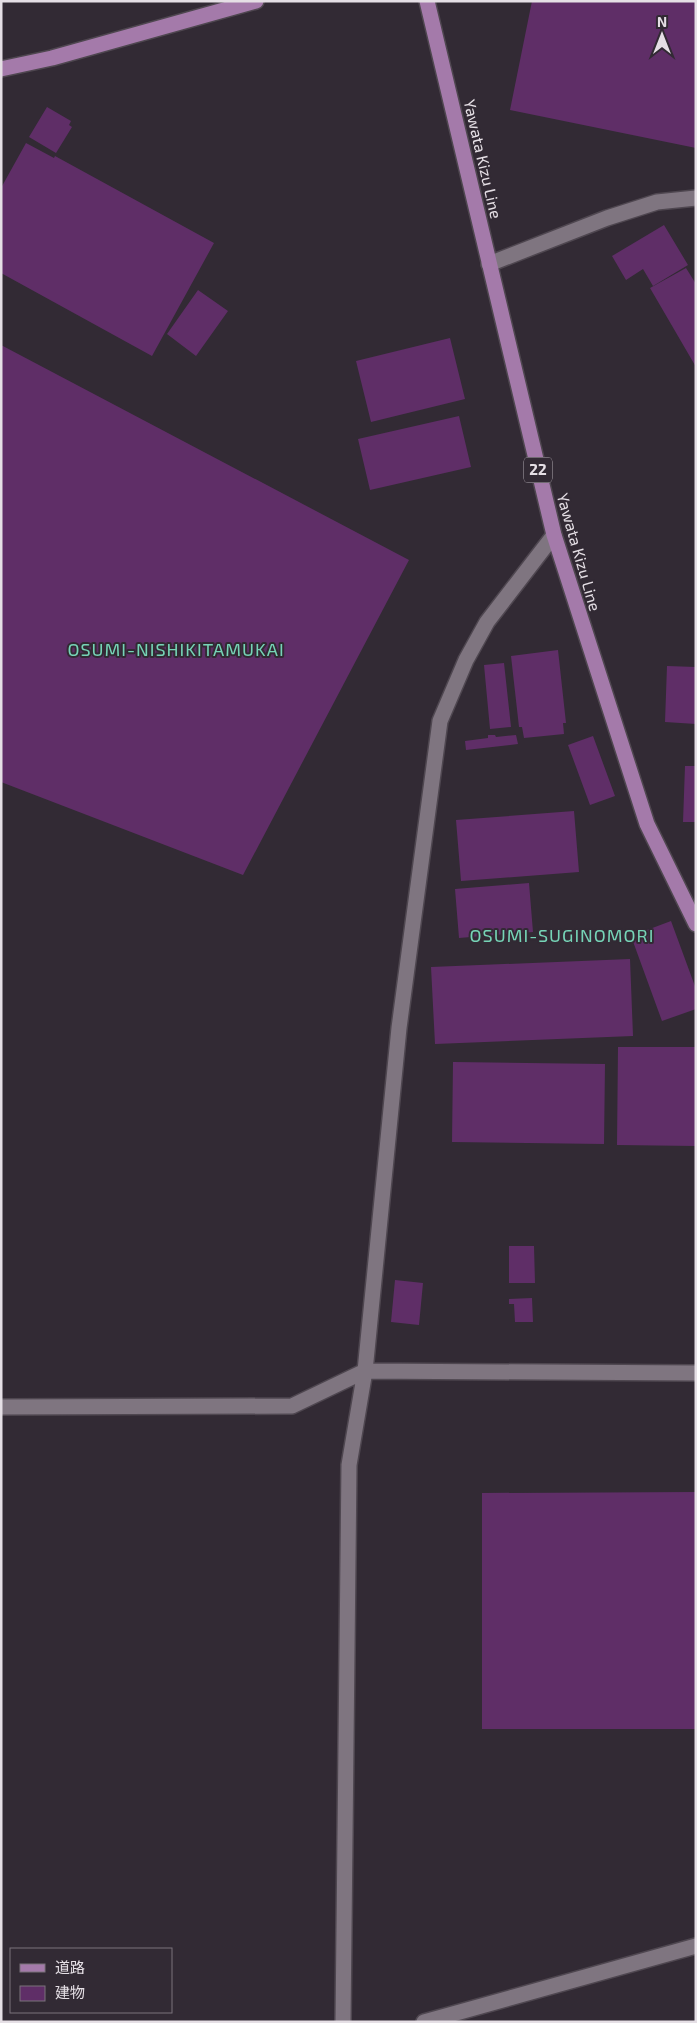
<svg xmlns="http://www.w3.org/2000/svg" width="697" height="2023" font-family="'Exo 2','Noto Sans JP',sans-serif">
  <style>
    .building { fill: #5f2e67 }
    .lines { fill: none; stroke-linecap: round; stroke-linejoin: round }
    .minor-casing { stroke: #4f4750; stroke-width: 18 }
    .major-casing { stroke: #4f4750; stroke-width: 18 }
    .minor { stroke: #7f7580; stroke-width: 15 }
    .major { stroke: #a47aaa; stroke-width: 15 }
    .labels { text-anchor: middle; stroke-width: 4; stroke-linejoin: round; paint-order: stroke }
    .shield { fill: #322a34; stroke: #afa9b0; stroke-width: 1 }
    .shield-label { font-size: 15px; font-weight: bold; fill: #e5dfe5 }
    .street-label { font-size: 16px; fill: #e5dfe5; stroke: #322a34 }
    .neighbourhood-label { font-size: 18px; letter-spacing: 1px; fill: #76d4b7; stroke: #322a34 }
  </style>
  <rect width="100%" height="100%" fill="#322a34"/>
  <!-- building -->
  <path class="building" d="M532,1H696V148L510,110Z
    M47,107L71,121L69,125L72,127L56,153L29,137Z
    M26,143L54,158L55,156L214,243L152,356L1,273V188Z
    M664,225L688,265L653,286L643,269L626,280L612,256Z
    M686,268L696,284V367L650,288Z
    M198,290L228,311L196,356L167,334Z
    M450,338L465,399L371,422L356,361Z
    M1,345L409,560L243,875L1,782Z
    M459,416L471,467L370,490L358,439Z
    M558,650L566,723H563L564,734L524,738L522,727H519L511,656Z
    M504,663L511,727L490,729L484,665Z
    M667,666L696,667V724L665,722Z
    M488,735H495L496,737L516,735L518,744L466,750L465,741L488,738Z
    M593,736L615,796L590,805L568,745Z
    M685,766H696V822H683Z
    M574,811L579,872L461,881L456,820Z
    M529,883L533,932L459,938L455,889Z
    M671,921L696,989V1009L662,1021L631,936Z
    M630,959L633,1036L435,1044L431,967Z
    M618,1047H696V1146L617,1145Z
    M453,1062L605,1064L604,1144L452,1142Z
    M509,1246H534L535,1283H509Z
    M395,1280L423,1283L419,1325L391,1322Z
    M532,1298L533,1322H515L514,1304H509V1299Z
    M696,1492V1729H482V1493Z"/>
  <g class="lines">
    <!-- minor casing -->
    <g class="minor-casing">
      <path id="minor" d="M489,264L607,218L657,202L696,198
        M1,1407L292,1406L365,1371L696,1373
        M343,2022L349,1465L365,1371L399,1028L440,721L466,660L487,622L554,535
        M424,2022L696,1946"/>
    </g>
    <!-- major casing -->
    <g class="major-casing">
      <path id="major" d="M427,1L554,535L647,824L696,924
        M1,69L52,58L256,1"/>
    </g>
    <!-- minor -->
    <use href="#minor" class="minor"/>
    <!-- major -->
    <use href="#major" class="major"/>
  </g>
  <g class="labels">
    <!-- shield labels -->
    <rect class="shield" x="524" y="457.5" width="28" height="25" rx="4"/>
    <g class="shield-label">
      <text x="538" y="475">22</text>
    </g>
    <!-- street labels -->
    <g class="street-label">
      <text transform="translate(483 159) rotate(77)" y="6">Yawata Kizu Line</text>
      <text transform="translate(579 552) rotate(74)" y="6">Yawata Kizu Line</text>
    </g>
    <!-- neighbourhood labels -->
    <g class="neighbourhood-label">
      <text x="176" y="656">OSUMI-NISHIKITAMUKAI</text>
      <text x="562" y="942">OSUMI-SUGINOMORI</text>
    </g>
  </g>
  <!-- border -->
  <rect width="697" height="2023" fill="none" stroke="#e5dfe5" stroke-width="5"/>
  <!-- legend -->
  <rect x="10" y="1948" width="162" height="65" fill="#322a34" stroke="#7a727b"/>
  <rect x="20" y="1964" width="25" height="8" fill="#a47aaa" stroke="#7a727b"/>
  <text x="55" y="1973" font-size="15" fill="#e5dfe5">道路</text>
  <rect x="20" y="1986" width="25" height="15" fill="#5f2e67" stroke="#7a727b"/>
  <text x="55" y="1998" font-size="15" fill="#e5dfe5">建物</text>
  <!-- north arrow -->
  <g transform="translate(662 35)" stroke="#322a34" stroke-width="4" paint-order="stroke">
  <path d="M0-4L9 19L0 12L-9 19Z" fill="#e5dfe5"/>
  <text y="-8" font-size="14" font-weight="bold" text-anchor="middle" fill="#e5dfe5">N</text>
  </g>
</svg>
